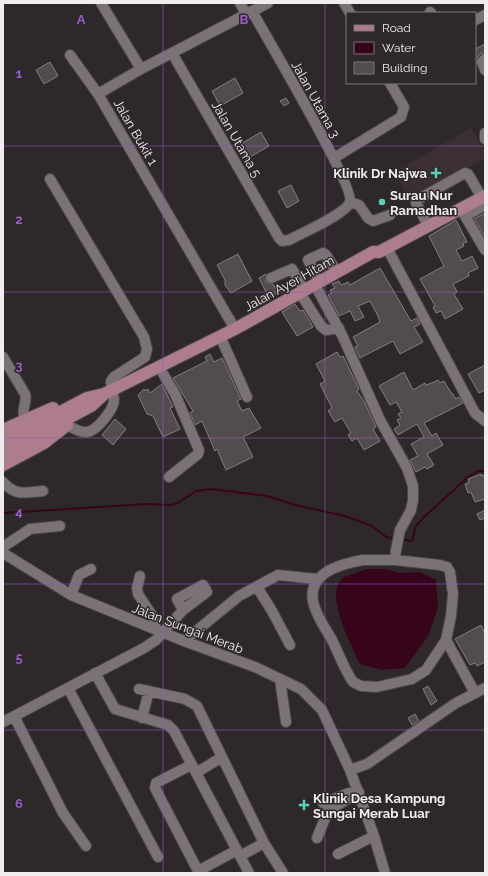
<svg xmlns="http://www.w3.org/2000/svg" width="488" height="876" font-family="Raleway,sans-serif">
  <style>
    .built { fill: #3c2f33 }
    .water { fill: #37051b }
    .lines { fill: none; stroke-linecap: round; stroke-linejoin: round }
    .stream { stroke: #37051b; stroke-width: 2 }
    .building { fill: #534c4e; stroke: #847c7e }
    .minor-casing { stroke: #4b4648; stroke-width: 12 }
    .major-casing { stroke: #4b4648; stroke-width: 14 }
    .minor { stroke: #7a7274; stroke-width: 10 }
    .major { stroke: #ad7d8d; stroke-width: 12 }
    .grid { fill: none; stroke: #985ccb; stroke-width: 1; stroke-opacity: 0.55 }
    .poi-dot { fill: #5dceb9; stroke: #2f282a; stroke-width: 1.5 }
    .labels { text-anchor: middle; stroke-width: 3; stroke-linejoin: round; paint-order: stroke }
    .street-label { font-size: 13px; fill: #f1edee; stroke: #2f282a }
    .poi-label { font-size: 13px; font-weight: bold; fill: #f1edee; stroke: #2f282a; text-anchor: start }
    .grid-label { font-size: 13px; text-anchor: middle; font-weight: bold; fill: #985ccb; stroke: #2f282a; stroke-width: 3; stroke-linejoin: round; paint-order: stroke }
  </style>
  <rect width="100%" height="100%" fill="#2f282a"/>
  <!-- built -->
  <path class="built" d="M471,128L485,153V158L409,200L394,172Z"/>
  <!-- water -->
  <path class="water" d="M367,569H385L399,573L420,572L436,580L438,608L428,636L405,668L382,670L360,664C352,646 323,594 343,578C349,574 360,572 367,569Z"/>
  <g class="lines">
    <!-- stream -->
    <path class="stream" d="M3,513L146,504L170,505L178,503L196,491L211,489L267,496L295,505L345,516L372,526L386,537L395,538
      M401,539L412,541L416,526L423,518L467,478L478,471H485"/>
  </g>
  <!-- building -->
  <path class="building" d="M485,44V53L480,54L475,61V49Z
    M50,62L58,76L44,84L36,70Z
    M235,78L243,93L220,106L212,91Z
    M286,98L289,103L284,106L280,101Z
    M261,132L269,146L247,159L239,145Z
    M291,185L299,201L287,208L278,191Z
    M485,213V237L474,219Z
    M456,220L467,242L463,243L464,246L456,250L462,261L472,256L478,268L468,273L469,276L453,284L457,292L454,294L463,309L445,319L441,311L436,313L433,307L435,306L420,279L444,266L429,236Z
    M238,254L252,281L231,293L225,285V280L217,265Z
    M380,268L411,321L417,318L420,324L414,327L423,342L400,354L393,341L360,358L355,347L358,346L353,337L380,322L378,316L370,301L358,306L364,317L355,321L350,311L339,316L328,295L332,293L330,290L335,288L332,284L339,281L341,285L348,282L350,285Z
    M266,274L265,281L267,283L273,284L278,293L269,298L259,278Z
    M295,304L300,311L303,310L313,327L297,336L282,312Z
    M337,352L340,357L343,356L359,389L357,391L364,401L376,427L373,429L380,441L364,450L357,438L352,441L348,435L351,433L342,418L335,422L328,411L332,408L320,384L325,381L316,364Z
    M210,354L214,362L222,358L241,399L237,401L242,411L249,408L261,428L243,437L253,457L226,470L217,449L215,451L202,421L195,425L190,413L193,411L173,378L207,361L205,357Z
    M485,365V390L479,393L468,374Z
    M404,372L413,390L425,383L426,385L432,383L438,380L440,383L444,381L451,393H452L456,399L459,397L463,403L424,423L432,436L436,433L443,445L427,454L434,465L427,469L425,467L416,472L410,460L418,456L411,444L424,437L417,424L398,435L394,429L400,425L397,420L401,418L398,414L402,412L396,402L390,405L379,386Z
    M162,384L173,407L170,408L180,429L163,437L153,416L147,414L138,395L144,389L145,391L148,389L150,393Z
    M115,419L126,429L113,445L102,435Z
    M481,474V476L485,475V499L475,502L471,492L468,493L465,484L469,483L468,479Z
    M485,510V518L480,520L477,514Z
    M481,625L485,634V662L477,666L475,663L470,665L455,639Z
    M428,686L437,701L431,705L423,689Z
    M415,714L419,721L412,725L408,718Z"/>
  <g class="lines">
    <!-- minor casing -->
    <g class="minor-casing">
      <path id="minor" d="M101,3L141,69
        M240,3L246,14
        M344,3L350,13
        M430,12L431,13
        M475,20L485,15
        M172,53L279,238L282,241L289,240C302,233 346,214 350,202C355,186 265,35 252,11
        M70,55L98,94
        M485,59L482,62L485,70
        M485,133V139
        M334,158L401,117L404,107L390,83
        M50,179L144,337L147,349L145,357L114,377L111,381C110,388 114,393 114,400C114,409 97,431 87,432C80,433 73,428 67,425
        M350,202L359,205L368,218L373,221L390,215
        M461,209L485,250
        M466,216L485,205
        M425,220L416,203L417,200L465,173L468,174L478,191
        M387,248L475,413L485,421
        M271,278L292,269L305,290
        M319,282L308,260L323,253L326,255L337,272
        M315,285L342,335L380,420L407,468L413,486V500L411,510L400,530L396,550L395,560
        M300,293L321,326L326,330L339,328
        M235,329L98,94L141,69L268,3
        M220,336L247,397
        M3,357L25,394C28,403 20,409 25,420
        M159,367L175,394L199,450L198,454L169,477
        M3,482C15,496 26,493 43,491
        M3,547L30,529L60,526
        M3,553L71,595L184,641L255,667L301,689L322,710L350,770L374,836L385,873
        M363,560H395L440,565L447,567L450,572L453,594L451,616L446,640L426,670L412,679L377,687L361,686L353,682C344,669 339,654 332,640C327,631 321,623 317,613C300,577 334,565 363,560Z
        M140,576L137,588L138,594L155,620V629
        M257,587L272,611L290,645
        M71,595L79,575L91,569
        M446,640L475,693
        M184,641L239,596L278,575L317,579
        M95,673L115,709L168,725L174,731L249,873
        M280,679L286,722
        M68,688L158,857
        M139,689L185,699L197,706L264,843L283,873
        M14,716L63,813L86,846
        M142,718L149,691
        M3,722L144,648L156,640L183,610L207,592L203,585L177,599L183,610
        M191,765L156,783L155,788L197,869L200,870L237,850
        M350,770L367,764L456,703L485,688
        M196,773L222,757
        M323,803L349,793
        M317,838L328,811L359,792
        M338,854L374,836
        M240,856L264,843"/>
    </g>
    <!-- major casing -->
    <g class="major-casing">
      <path id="major" d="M3,430L53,408
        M3,442L87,398L104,394L235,329L373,252H379L485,196
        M3,453L91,406L103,395
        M3,465L44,443L67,425"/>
    </g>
    <!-- minor -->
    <use href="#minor" class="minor"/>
    <!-- major -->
    <use href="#major" class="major"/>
  </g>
  <!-- grid -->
  <path class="grid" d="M163,3V873M325,3V873M3,146H485M3,292H485M3,438H485M3,584H485M3,730H485"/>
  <!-- markers -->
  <g class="poi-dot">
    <path d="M434 167h4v4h4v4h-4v4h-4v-4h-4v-4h4z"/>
    <circle cx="382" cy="202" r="4"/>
    <path d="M302 799h4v4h4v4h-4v4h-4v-4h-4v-4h4z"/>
  </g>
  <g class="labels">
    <!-- street labels -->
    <g class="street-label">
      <text transform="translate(316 99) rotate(61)" y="5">Jalan Utama 3</text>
      <text transform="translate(136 132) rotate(60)" y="5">Jalan Bukit 1</text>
      <text transform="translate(237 139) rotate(60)" y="5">Jalan Utama 5</text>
      <text transform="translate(289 283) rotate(-29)" y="5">Jalan Ayer Hitam</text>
      <text transform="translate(188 628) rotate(21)" y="5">Jalan Sungai Merab</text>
    </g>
    <!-- poi labels -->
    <g class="poi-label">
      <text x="427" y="178" text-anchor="end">Klinik Dr Najwa</text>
      <text x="390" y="200">Surau Nur<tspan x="390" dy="15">Ramadhan</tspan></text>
      <text x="313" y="803">Klinik Desa Kampung<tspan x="313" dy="15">Sungai Merab Luar</tspan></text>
    </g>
  </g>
  <g class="grid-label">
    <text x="81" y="24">A</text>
    <text x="244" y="24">B</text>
    <text x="19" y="78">1</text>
    <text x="19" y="224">2</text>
    <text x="19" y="370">3</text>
    <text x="19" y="516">4</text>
    <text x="19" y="662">5</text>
    <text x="19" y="808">6</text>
  </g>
  <!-- border -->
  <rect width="488" height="876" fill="none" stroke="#f1edee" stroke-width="8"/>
  <!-- legend -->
  <rect x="346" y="12" width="130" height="72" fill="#2f282a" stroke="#7d7778"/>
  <rect x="354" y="25" width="20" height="6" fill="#ad7d8d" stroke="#7d7778"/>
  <text x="382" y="32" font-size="12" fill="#f1edee">Road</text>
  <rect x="354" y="42" width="20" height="12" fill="#37051b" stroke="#7d7778"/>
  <text x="382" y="52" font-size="12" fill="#f1edee">Water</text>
  <rect x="354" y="62" width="20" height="12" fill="#534c4e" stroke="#7d7778"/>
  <text x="382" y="72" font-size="12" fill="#f1edee">Building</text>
</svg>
